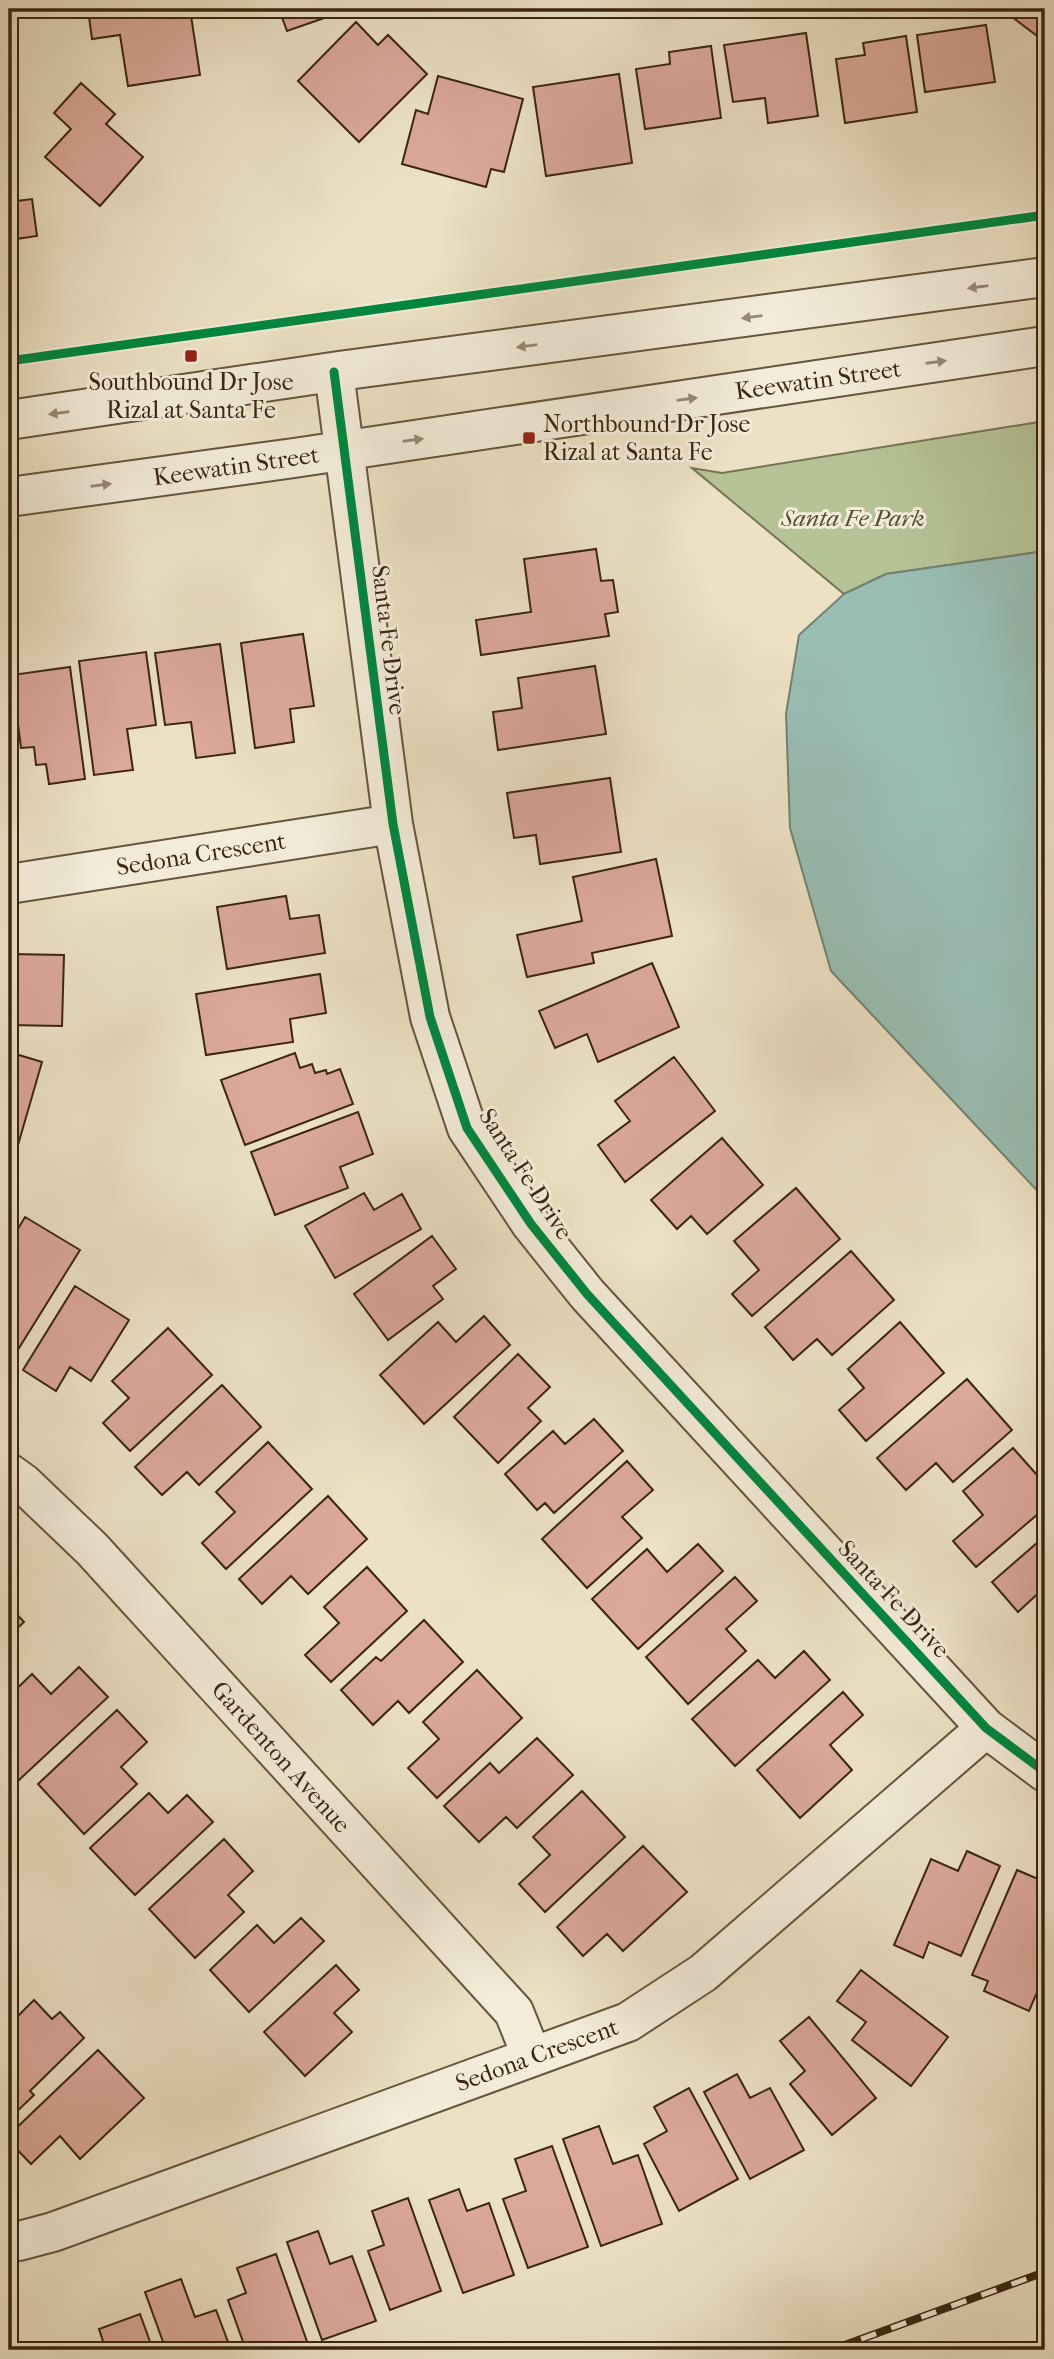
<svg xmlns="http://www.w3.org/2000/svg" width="1054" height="2359" font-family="'IM FELL French Canon',serif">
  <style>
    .green { fill: #b5c396; stroke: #787452; stroke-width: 2 }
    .water { fill: #99beb4; stroke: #738172; stroke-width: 2 }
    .building { fill: #dba899; stroke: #3a260e; stroke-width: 2 }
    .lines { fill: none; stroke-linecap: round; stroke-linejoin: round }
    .minor-casing { stroke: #66553c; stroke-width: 42 }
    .minor { stroke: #f3ecd9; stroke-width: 38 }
    .rail-casing { stroke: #3a260e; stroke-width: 8 }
    .rail { stroke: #f3ecd9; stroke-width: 5; stroke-dasharray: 16; stroke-linecap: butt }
    .cycleway-casing { stroke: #f3ecd9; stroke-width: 13 }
    .cycleway { stroke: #00873e; stroke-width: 9 }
    .oneway { fill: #968974 }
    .poi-dot { fill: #8f2418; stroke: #f3ecd9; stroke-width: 2.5 }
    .labels { text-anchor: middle; stroke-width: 6; stroke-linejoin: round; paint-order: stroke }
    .street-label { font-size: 24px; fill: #3a260e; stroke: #f3ecd9 }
    .poi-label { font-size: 24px; fill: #3a260e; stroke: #f3ecd9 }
    .park-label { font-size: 24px; font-style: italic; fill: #594d30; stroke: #f3ecd9 }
  </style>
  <rect width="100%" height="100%" fill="#ece1c4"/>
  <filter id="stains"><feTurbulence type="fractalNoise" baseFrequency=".00286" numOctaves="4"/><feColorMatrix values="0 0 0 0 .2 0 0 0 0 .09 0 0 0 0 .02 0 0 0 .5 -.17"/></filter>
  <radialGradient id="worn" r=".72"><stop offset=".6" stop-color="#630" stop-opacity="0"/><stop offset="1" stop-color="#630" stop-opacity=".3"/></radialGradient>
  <!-- green -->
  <path class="green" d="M1045,421V551L886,574L844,594L692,468L722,473Z"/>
  <!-- water -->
  <path class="water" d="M1045,551V1199L831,971L790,828L786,714L799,635L844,594L886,574Z"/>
  <!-- building -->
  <path class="building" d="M88,9H190L200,75L128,86L120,35L92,39Z
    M279,9H350L287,31Z
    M1001,9H1045V42L1003,10Z
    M356,22L378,45L388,35L427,74L359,142L298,81Z
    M986,25L995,82L925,92L917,35Z
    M806,33L818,116L768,123L765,98L733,102L724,45Z
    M906,36L917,112L845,123L836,59L865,55L863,43Z
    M711,46L721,118L645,129L636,69L670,64L669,52Z
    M619,74L632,163L546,176L533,87Z
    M438,76L523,99L504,172L491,169L486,187L402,164L416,110L428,114Z
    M81,83L115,114L106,124L143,157L100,206L45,157L71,129L54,113Z
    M32,199L37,236L9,240V202Z
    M596,549L601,581L613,580L618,612L605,614L609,636L481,655L476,620L531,612L524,559Z
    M303,634L314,706L290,709L294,742L255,748L241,643Z
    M220,644L235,753L196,758L191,722L165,725L155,653Z
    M146,652L156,725L127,729L133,770L94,775L79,661Z
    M595,666L606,734L498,750L493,712L522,708L518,678Z
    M70,667L85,779L49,784L46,764L36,765L34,747L21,748L12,675Z
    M610,778L621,852L540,864L536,835L514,838L507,793Z
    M656,859L672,936L592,953L594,963L527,977L517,935L582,921L573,877Z
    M286,896L290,919L319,915L325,953L227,969L217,907Z
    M9,954L64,955L62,1026L9,1025Z
    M652,963L679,1027L598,1062L587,1034L555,1048L539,1011Z
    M320,974L326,1013L290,1019L293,1042L206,1055L196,994Z
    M9,1052L42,1062L18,1145L9,1142Z
    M295,1053L300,1068L312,1064L315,1073L326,1070L327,1074L340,1069L353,1104L245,1145L221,1080Z
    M674,1057L715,1111L625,1182L598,1145L630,1121L615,1101Z
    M358,1112L373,1154L340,1167L348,1188L275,1215L251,1152Z
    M722,1138L763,1185L707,1234L691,1216L677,1229L651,1200Z
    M796,1188L840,1239L752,1316L732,1294L759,1270L734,1241Z
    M364,1193L374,1210L402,1194L421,1229L335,1278L305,1226Z
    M25,1217L80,1250L19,1348L9,1341V1244Z
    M432,1236L456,1269L433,1286L443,1299L388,1340L354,1294Z
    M851,1251L894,1300L832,1355L817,1339L793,1360L765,1327Z
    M75,1286L129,1320L91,1381L70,1367L56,1391L23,1370Z
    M484,1316L510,1345L424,1424L380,1375L438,1322L456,1342Z
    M900,1322L944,1373L866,1441L839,1410L864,1388L848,1369Z
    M168,1328L212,1375L130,1451L103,1423L129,1398L112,1381Z
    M518,1354L550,1387L528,1408L541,1421L498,1463L454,1417Z
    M967,1379L1012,1430L953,1482L936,1463L906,1490L877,1458Z
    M222,1385L261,1427L199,1485L187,1472L162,1495L135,1467Z
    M594,1419L623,1451L554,1513L545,1503L537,1510L505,1474L553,1431L565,1444Z
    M268,1442L312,1489L226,1569L202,1543L235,1512L216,1492Z
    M1013,1448L1045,1484V1508L976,1567L953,1541L983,1515L963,1491Z
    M627,1461L653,1490L622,1517L642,1538L587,1588L542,1539Z
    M328,1496L367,1539L308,1594L291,1576L262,1604L239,1579Z
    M1045,1536V1587L1018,1612L992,1582Z
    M698,1544L723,1571L638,1649L592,1599L647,1549L667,1572Z
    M367,1567L407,1611L331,1682L305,1655L339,1623L324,1607Z
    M735,1577L757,1601L726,1629L746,1651L688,1704L646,1657Z
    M9,1606L24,1622L9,1636Z
    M424,1620L463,1662L409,1713L398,1701L373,1725L341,1690L376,1657L381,1661Z
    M804,1651L830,1680L735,1766L692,1719L758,1660L775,1678Z
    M9,1652L17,1661L9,1668Z
    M79,1667L108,1697L19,1780L9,1769V1696L32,1674L51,1694Z
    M477,1670L522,1718L437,1798L408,1768L439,1739L423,1722Z
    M843,1692L863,1715L830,1745L852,1770L800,1818L757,1770Z
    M117,1710L147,1742L121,1767L137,1784L84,1834L38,1784Z
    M537,1738L573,1775L517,1828L506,1817L479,1842L444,1806L490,1763L499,1773Z
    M582,1791L625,1837L545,1912L519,1884L550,1855L533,1837Z
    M149,1793L168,1813L187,1795L213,1822L135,1895L90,1848Z
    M224,1839L253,1871L228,1895L244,1912L195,1958L149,1909Z
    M643,1846L687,1892L623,1951L607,1934L583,1956L557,1927Z
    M967,1851L1000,1866L961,1956L929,1942L923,1958L894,1945L931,1859L958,1871Z
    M1017,1870L1045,1882V1974L1029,2011L984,1991L988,1981L972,1975Z
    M301,1918L324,1941L249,2012L210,1970L257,1925L274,1943Z
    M336,1965L359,1990L334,2013L352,2032L305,2076L264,2032Z
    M861,1970L948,2037L911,2086L852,2040L866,2022L837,2001Z
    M34,2000L52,2019L60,2012L84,2038L30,2091L34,2095L9,2119V2025Z
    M809,2017L876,2098L832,2135L790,2084L805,2071L780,2041Z
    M98,2050L144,2098L80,2159L60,2136L31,2164L9,2141V2135Z
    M737,2074L750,2098L770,2088L804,2150L750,2179L704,2092Z
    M689,2088L738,2179L679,2211L644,2144L667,2131L654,2107Z
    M599,2126L613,2164L638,2155L662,2224L601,2246L563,2139Z
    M552,2146L588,2247L528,2268L503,2199L526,2191L515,2159Z
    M459,2189L467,2211L489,2203L514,2275L463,2293L429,2200Z
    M408,2198L441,2291L390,2310L368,2251L384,2245L372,2211Z
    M318,2231L330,2264L352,2256L376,2321L322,2340L287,2242Z
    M276,2254L310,2350H246L228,2300L246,2293L237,2268Z
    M181,2279L195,2317L216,2310L231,2350H166L145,2292Z
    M140,2314L153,2350H106L99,2329Z"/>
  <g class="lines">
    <!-- minor casing -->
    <g class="minor-casing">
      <path id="minor" d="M334,372L393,824L430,1017L467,1128L531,1224L587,1294L986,1728L1045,1772
        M9,420L339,371L1045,277
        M9,497L294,458L1045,346
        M9,884L393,824
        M9,1473L23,1483L92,1549L514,2012L532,2057
        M9,2239L19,2241L53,2232L628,2022L703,1973L986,1728"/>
    </g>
    <!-- minor -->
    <use href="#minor" class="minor"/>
    <!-- rail casing -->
    <g class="rail-casing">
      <path id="rail" d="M831,2350L1045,2272"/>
    </g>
    <!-- rail -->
    <use href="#rail" class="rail"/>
    <!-- cycleway casing -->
    <g class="cycleway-casing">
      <path id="cycleway" d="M9,361L1045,215
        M334,372L393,824L430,1017L467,1128L531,1224L587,1294L986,1728L1045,1772"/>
    </g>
    <!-- cycleway -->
    <use href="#cycleway" class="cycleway"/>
  </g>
  <!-- one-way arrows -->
  <defs><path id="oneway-solid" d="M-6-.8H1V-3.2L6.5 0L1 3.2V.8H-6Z" transform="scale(1.75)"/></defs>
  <g class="oneway">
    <use href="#oneway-solid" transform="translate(978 287) rotate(172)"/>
    <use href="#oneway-solid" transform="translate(752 317) rotate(173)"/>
    <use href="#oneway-solid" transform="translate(527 346) rotate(173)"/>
    <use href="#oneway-solid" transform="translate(936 362) rotate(-8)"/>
    <use href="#oneway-solid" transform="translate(687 399) rotate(-8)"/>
    <use href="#oneway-solid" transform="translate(59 413) rotate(172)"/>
    <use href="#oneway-solid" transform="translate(413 440) rotate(-8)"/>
    <use href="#oneway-solid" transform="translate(101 485) rotate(-8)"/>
  </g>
  <!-- markers -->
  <g class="poi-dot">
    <rect x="184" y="349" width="14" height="14" rx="3.5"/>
    <rect x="522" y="431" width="14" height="14" rx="3.5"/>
  </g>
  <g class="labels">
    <!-- street labels -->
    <g class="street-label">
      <text transform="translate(818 380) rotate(-8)" y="8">Keewatin Street</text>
      <text transform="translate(236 466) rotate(-8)" y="8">Keewatin Street</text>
      <text transform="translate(389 640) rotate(83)" y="8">Santa Fe Drive</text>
      <text transform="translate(201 854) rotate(-9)" y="8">Sedona Crescent</text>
      <text transform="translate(526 1174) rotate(57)" y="8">Santa Fe Drive</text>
      <text transform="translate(894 1599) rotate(47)" y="8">Santa Fe Drive</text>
      <text transform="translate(281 1757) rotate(48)" y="8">Gardenton Avenue</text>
      <text transform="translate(537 2055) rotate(-20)" y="8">Sedona Crescent</text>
    </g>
    <!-- poi labels -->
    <g class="poi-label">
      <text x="191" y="390">Southbound Dr Jose<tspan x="191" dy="28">Rizal at Santa Fe</tspan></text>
      <text x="543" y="432" text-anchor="start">Northbound Dr Jose<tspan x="543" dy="28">Rizal at Santa Fe</tspan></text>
    </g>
    <!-- park labels -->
    <g class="park-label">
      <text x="853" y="526">Santa Fe Park</text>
    </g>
  </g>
  <!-- margin -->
  <rect width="1054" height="2359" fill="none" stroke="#ece1c4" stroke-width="35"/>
  <rect x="10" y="10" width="1033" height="2338" fill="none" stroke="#3a260e" stroke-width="3.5"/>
  <rect x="18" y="18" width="1019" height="2324" fill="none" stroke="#3a260e" stroke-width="2"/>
  <rect width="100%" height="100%" filter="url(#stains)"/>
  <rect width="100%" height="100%" fill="url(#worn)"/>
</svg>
